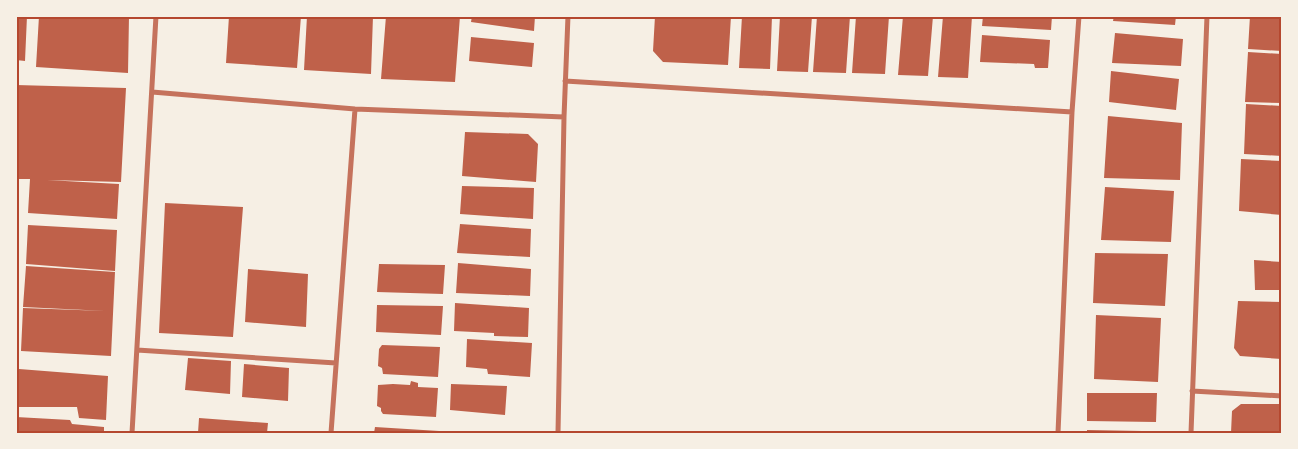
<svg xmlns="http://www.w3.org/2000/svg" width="1298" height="449" font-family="Inter,sans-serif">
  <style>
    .building { fill: #bf614a }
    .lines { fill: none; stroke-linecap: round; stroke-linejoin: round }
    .minor { stroke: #c5725c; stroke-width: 5 }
    .neatline { fill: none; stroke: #b5482f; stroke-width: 2 }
  </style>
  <rect width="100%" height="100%" fill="#f6efe4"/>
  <!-- building -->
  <path class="building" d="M16,16H27L25,61L16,60Z
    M39,16H129L128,73L36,67Z
    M229,16H301L297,68L226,63Z
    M307,16H373L371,74L304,70Z
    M386,16H460L455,82L381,79Z
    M472,16H535L534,31L471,22Z
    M655,16H731L728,65L663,62L653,51Z
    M742,16H772L770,69L739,68Z
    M780,16H812L808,72L777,71Z
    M817,16H850L846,73L813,72Z
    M856,16H889L885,74L852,73Z
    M903,16H933L928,76L898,75Z
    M943,16H972L968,78L938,77Z
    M983,16H1052L1051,30L982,26Z
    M1114,16H1176L1175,25L1113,21Z
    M1250,16H1282V51L1248,49Z
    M1115,33L1183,39L1181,66L1112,63Z
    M982,35L1050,40L1048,68H1035L1034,64L980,62Z
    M471,37L534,43L532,67L469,61Z
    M1248,52L1282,54V103L1245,102Z
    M1111,71L1179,79L1176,110L1109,102Z
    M16,85L126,88L121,182L47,180L119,184L117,219L28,213L30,179H16Z
    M1246,104L1282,106V156L1244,154Z
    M1108,116L1182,123L1180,180L1104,178Z
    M465,132L528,134L538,144L536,182L462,176Z
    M1241,159L1282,161V215L1239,211Z
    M462,186L534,188L533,219L460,214Z
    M1105,187L1174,191L1171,242L1101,240Z
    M165,203L243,207L233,337L159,333Z
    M460,224L531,229L530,257L457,253Z
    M28,225L117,230L115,271L26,264Z
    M1095,253L1168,254L1165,306L1093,303Z
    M1254,260L1282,262V290H1255Z
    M458,263L531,269L530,296L456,293Z
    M379,264L445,265L443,294L377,292Z
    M26,266L115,272L111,356L21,351L23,308L106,311L23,307Z
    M248,269L308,274L306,327L245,322Z
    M1238,301L1282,302V359L1240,356L1234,348Z
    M455,303L529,308L528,337L494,336V333L454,331Z
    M377,305L443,306L441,335L376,332Z
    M1096,315L1161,318L1158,382L1094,379Z
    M467,339L532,343L530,377L488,374L487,369L466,367Z
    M382,345L440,347L438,377L383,374L382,368L378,366L379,349Z
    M188,358L231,361L230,394L185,390Z
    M244,364L289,368L288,401L242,397Z
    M19,369L108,376L106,420L79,418L77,407H18Z
    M411,381L418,383V387L438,388L436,417L383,414L381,411V408L377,406L378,385L393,384L410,385Z
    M451,384L507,386L505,415L450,410Z
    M1087,393H1157L1156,422L1087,421Z
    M1241,404H1282L1281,433H1231L1232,411Z
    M16,417L70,420L72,424L104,427V433H16Z
    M199,418L268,423L267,433H198Z
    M375,427L439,431L438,433H374Z
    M1087,430L1142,431V433H1087Z"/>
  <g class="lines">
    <!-- minor -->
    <path class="minor" d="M565,81L1072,112
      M152,92L355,109L564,117
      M137,350L336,363
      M1192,391L1282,396
      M132,433L156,16
      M331,433L355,109
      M558,433L564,117L568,16
      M1058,433L1072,112L1079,16
      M1191,433L1207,16"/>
  </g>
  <!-- border -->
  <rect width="1298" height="449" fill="none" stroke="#f6efe4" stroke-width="35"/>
  <rect x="18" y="18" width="1262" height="414" class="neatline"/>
</svg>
